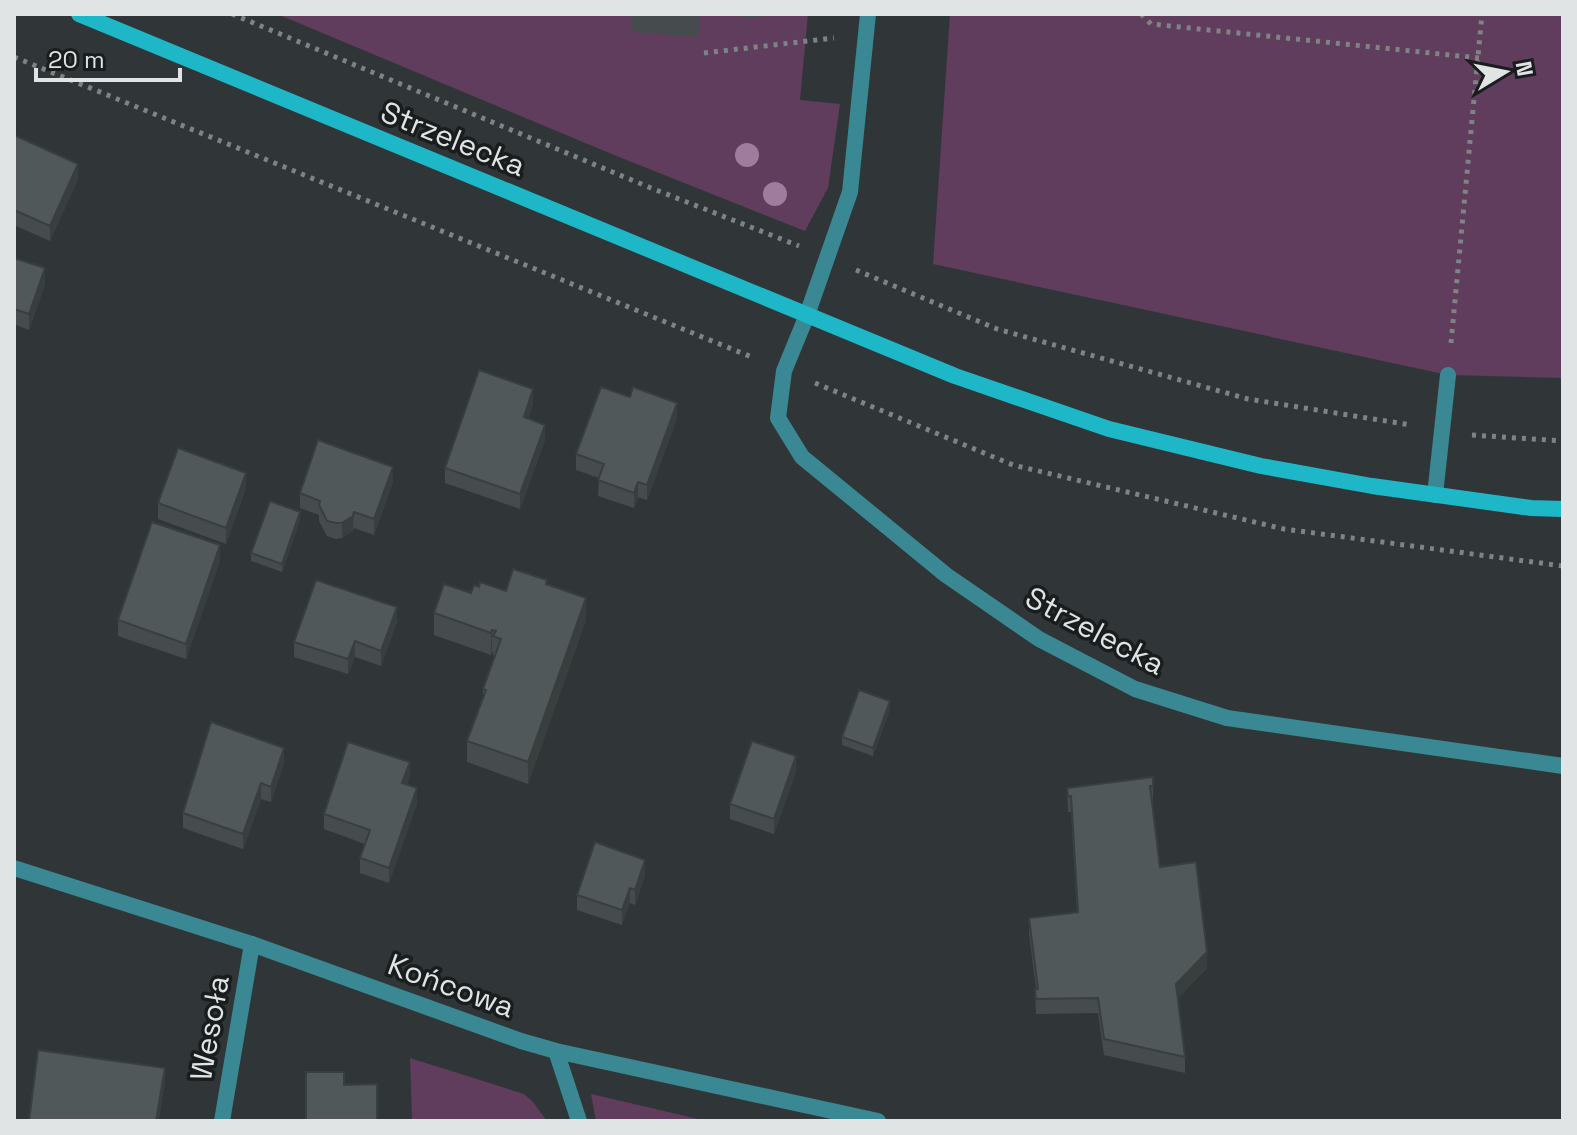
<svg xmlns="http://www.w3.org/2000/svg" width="1577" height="1135" font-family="'Space Grotesk',sans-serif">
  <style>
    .green { fill: #603c5d }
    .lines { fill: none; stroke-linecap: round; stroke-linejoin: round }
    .path { stroke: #7e8384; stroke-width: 5; stroke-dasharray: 4 6; stroke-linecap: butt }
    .lane { stroke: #398893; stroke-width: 16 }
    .street { stroke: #398893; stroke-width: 16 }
    .secondary { stroke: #1eb7c8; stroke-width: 16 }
    .tree { fill: #9f7b9e }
    .wall { fill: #464c4d }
    .shaded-wall { fill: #393e3e }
    .building { fill: #515859; stroke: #393e3e; stroke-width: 2 }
    .labels { text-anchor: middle; stroke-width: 7; stroke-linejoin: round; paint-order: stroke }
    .street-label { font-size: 30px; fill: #e0e4e5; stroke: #1a1d1e }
  </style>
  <rect width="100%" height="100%" fill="#303637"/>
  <!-- green -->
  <path class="green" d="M277,14H808L800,100L840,104L828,188L805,231L614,155Z
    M950,14H1563V378L1448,375L933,264Z
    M410,1058L524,1094L533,1102L547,1121H412Z
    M591,1094L707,1121H596Z"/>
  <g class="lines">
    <!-- path -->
    <path class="path" d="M232,14L651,188L799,246
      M1141,14L1151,24L1479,58
      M704,53L834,38
      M14,57L754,358
      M856,270L997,329L1248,399L1411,425
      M1451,343L1482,14
      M815,383L1013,465L1284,529L1563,566
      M1472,435L1563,441"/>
    <!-- lane -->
    <path class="lane" d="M807,315L784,371L778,418L802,457L946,575L1039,639L1135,689L1227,718L1563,766
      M1435,495L1448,375"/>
    <!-- street -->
    <path class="street" d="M807,315L850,192L868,14
      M14,868L252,944L521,1041L556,1051L878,1121
      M556,1051L579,1121
      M222,1121L252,944"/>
    <!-- secondary -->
    <path class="secondary" d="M79,14L955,376L1109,429L1261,466L1372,486L1531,508L1563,509"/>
  </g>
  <!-- trees -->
  <g class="tree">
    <circle cx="747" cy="155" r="12"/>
    <circle cx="775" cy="194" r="12"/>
  </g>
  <!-- wall -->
  <path class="wall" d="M631,14H700L698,37L631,32Z
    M706,14H762L761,18Z
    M14,135L78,179L50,241L14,225Z
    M14,258L45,284L29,330L14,324Z
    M533,404L528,419L545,440L520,509L445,483V468Z
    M677,418L647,500L638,497L634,508L598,496L599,478L576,470V454Z
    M393,482L374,535L354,528L353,531L342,538L336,539L327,536L319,521V515L300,508V493Z
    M246,488L226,544L158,519V503Z
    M300,520L282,572L251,561V553Z
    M220,561L186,659L118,636V620Z
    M547,584L586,620L528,784L467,762V741L483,697V689L494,658L493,652H492L491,655L434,635V613L471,593L506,591Z
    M397,622L381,666L355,657L348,674L294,657V642Z
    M890,709L873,756L842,745V737Z
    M284,763L271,802L261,799L243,849L183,828V813Z
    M796,771L774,834L730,819V804Z
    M410,777L407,784L417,803L389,883L360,873V858L365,844L324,829V814Z
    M1153,786V801H1152L1160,867L1207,968L1178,998L1185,1057V1073L1104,1055L1098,1013L1036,1014L1035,990L1036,989L1029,934V918L1077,912L1071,812H1068L1067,788Z
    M645,875L635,905L630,903L622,925L577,910V895Z"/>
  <!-- shaded-wall -->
  <path class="shaded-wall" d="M78,164V179L50,241V226Z
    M45,268V284L29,330V314Z
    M533,389V404L524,433V417Z
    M677,403V418L647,500V485Z
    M545,425V440L520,509V494Z
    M393,467V482L374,535V519Z
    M246,473V488L226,544V528Z
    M638,482V497L634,508V493Z
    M300,512V520L282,572V564Z
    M354,512L353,531L342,538V523Z
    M220,545V561L186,659V644Z
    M586,598V620L528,784V762Z
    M397,607V622L381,666V651Z
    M492,630V652L491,655V633Z
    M355,641V657L348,674V659Z
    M890,701V709L873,756V748Z
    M284,748V763L271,802V787Z
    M796,756V771L774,834V819Z
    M410,762V777L402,798V783Z
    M261,783V799L243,849V834Z
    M417,788V803L389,883V868Z
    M645,860V875L635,905V890Z
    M630,888V903L622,925V910Z
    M1207,952V968L1176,1000V984Z
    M165,1068V1083L159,1121H156Z"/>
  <!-- building -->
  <path class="building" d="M14,135L78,164L50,226L14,210Z
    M14,258L45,268L29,314L14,309Z
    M479,370L533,389L524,417L545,425L520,494L445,468Z
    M601,387L630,397L633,387L677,403L647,485L638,482L634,493L598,480L604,464L576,454Z
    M318,440L393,467L374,519L354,512L353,516L342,523H336L327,521L319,505L320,501L300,493Z
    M178,448L246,473L226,528L158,503Z
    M270,501L300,512L282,564L251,553Z
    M152,522L220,545L186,644L118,620Z
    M513,569L547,580L546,584L586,598L528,762L467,741L486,690L483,689L501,639L493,636L496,631L492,630L491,633L434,613L444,584L471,593L474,585L479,587L480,582L506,591Z
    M316,580L397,607L381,651L355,641L348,659L294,642Z
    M859,690L890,701L873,748L842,737Z
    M211,722L284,748L271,787L261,783L243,834L183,813Z
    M752,741L796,756L774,819L730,804Z
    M348,742L410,762L402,783L417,788L389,868L360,858L370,830L324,814Z
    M1153,777V786H1150L1160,867L1196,862L1207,952L1176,984L1185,1057L1104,1039L1098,998L1036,999L1035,990L1038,989L1029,918L1078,912L1071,796L1068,797L1067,788Z
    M595,842L645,860L635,890L630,888L622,910L577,895Z
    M38,1050L165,1068L156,1121H29Z
    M306,1072H344V1085L377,1084V1121H306Z"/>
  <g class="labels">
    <!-- street labels -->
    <g class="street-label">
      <text transform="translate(453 139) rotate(22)" y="10">Strzelecka</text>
      <text transform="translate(1095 631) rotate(28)" y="10">Strzelecka</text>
      <text transform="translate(451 986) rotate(20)" y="10">Końcowa</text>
      <text transform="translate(210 1028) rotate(-80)" y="10">Wesoła</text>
    </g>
  </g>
  <!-- border -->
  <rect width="1577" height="1135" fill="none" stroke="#e0e4e5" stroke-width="32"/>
  <!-- north arrow -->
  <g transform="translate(1505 72) rotate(80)" stroke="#1a1d1e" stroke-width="6" paint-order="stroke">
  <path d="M0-6L14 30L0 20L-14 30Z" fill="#e0e4e5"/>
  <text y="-12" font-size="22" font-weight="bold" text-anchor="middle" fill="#e0e4e5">N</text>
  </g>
  <!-- scale -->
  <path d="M36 68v12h144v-12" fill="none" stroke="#e0e4e5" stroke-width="4"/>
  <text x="48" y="68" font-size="24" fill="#e0e4e5" stroke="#1a1d1e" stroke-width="6" paint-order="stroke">20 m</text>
</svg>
